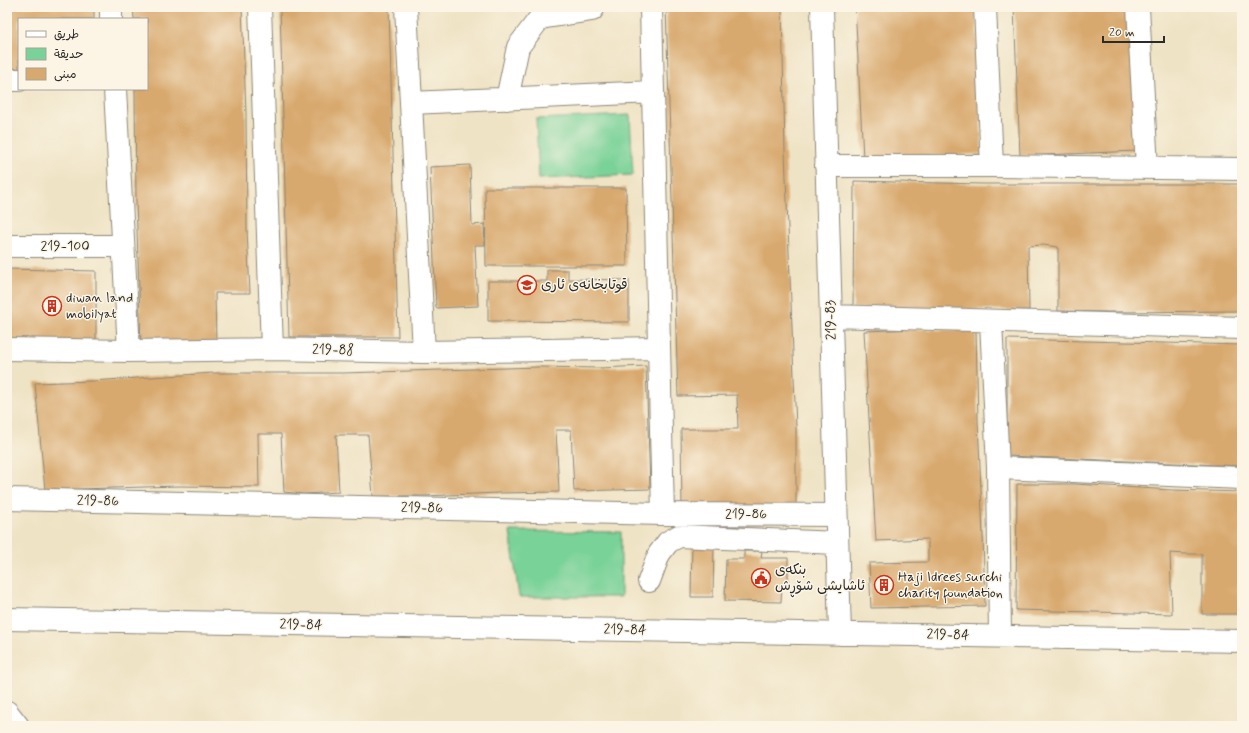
<svg xmlns="http://www.w3.org/2000/svg" width="1249" height="733" font-family="Mynerve,'Playpen Sans Arabic',sans-serif">
<style>
.green{fill:#79d298;stroke:#527e62}
.building{fill:#d8a96e}
.lines{fill:none;stroke-linecap:round;stroke-linejoin:round}
.minor-casing{stroke:#8d8778;stroke-width:24}
.major-casing{stroke:#8d8778;stroke-width:24}
.path{stroke:#8d8778;stroke-width:2.5;stroke-dasharray:1 3;stroke-linecap:butt}
.minor{stroke:#fff;stroke-width:22}
.major{stroke:#fff;stroke-width:22}
.labels{text-anchor:middle;dominant-baseline:central;stroke-width:3;stroke-linejoin:round;paint-order:stroke}
.street-label{font-size:14px;fill:#2b2b2b;stroke:#fcf5e5}
.poi-label{font-size:14px;fill:#2b2b2b;stroke:#fcf5e5;text-anchor:start}
</style>
<rect width="100%" height="100%" fill="#fcf5e5"/>
<filter id="ink" filterUnits="userSpaceOnUse"><feTurbulence type="fractalNoise" baseFrequency=".025" numOctaves="2"/><feDisplacementMap in="SourceGraphic" scale="8" xChannelSelector="R" yChannelSelector="G"/><feConvolveMatrix kernelMatrix="1 2 1 2 8 2 1 2 1" color-interpolation-filters="sRGB"/></filter>
<filter id="wash" filterUnits="userSpaceOnUse"><feTurbulence type="fractalNoise" baseFrequency=".012" numOctaves="4" result="noise"/><feDisplacementMap in="SourceGraphic" scale="16" xChannelSelector="R" yChannelSelector="G"/><feGaussianBlur stdDeviation="0.9" result="paint"/><feColorMatrix in="noise" values="0 0 0 0 0 0 0 0 0 0 0 0 0 0 0 0 0 1.4 0 .05"/><feComposite in="paint" operator="in"/></filter>
<g filter="url(#wash)">
<rect width="100%" height="100%" fill="#efe3c5"/>
<path class="green" d="M630 115 633 175 539 179 536 119Z
M510 531 621 532V597H519Z"/>
<g id="blocks">
<path class="building" d="M7 7H94V19H19V70H7Z
M133 7H242L246 113 247 230 250 293H215L216 344 141 345 136 201 135 89H147V19H134Z
M280 7H389L398 337H289Z
M666 7H782L785 152 796 428V508L682 510 681 429H738L737 395 678 396Z
M855 7H976L982 154 863 158 858 59Z
M1014 7H1130L1137 151 1020 156Z
M470 165 472 225 484 224 485 245H475L478 306 436 308 430 167Z
M854 181 982 184H1242V311L1108 312 1058 311V247L1043 245 1028 246 1029 310 853 308Z
M485 188H626L627 266H486Z
M7 269 96 271V343L7 342Z
M547 270H568V279L629 280V322L488 321V281H547Z
M918 329 940 330H976L978 421 983 536 985 606 871 608 869 563 928 562V539L876 541 864 331Z
M1007 339 1242 345V466L1007 456Z
M646 366 650 489 574 491 571 430H556L559 492 499 493 424 496H373L368 435H336L339 492 303 494 284 492 281 434H258L259 487 178 486 45 490 35 383 92 381 213 373H343L539 367 599 368Z
M1017 484H1075L1172 490 1242 492V614H1202V554H1186L1170 553 1172 614 1016 610Z
M692 544 714 545 713 597H691Z
M744 551H762L761 558H788V583H782L781 602 725 601 726 559H744Z"/>
</g>
</g>
<g filter="url(#ink)">
<use href="#blocks" fill-opacity="0" stroke="#8d8778" stroke-width="1"/>
<g class="lines">
<g class="minor-casing">
<path id="minor" d="M111 7V19
M260 7 272 349
M406 7 424 352
M651 7 663 514
M822 7 840 634
M985 7 992 166
M1138 7 1147 168
M7 80H19
M115 89 129 351
M507 99 518 47 540 18 592 10 594 7
M411 103 653 92
M826 166H992L1242 169
M7 246H123
M831 316 1242 328
M991 321 998 468 1000 636
M7 349 129 351 272 349 424 352 659 348
M998 468 1242 478
M7 499 663 514 836 515
M649 581 659 554 668 542 679 536 837 543
M7 619 1242 641"/>
</g>
<g class="major-casing">
<path id="major" d="M7 712 18 726"/>
</g>
<path class="path" d="M7 686 12 692"/>
<use href="#minor" class="minor"/>
<use href="#major" class="major"/>
</g>
</g>
<defs>
<g id="school-ring" transform="scale(1)"><circle r="9.5" fill="#fcf5e5" stroke="#c8321e" stroke-width="1.5"/><path d="M0-5L7-2L0 1L-7-2ZM-4 1L0 2.5L4 1V4Q0 6-4 4Z" fill="#c8321e"/></g>
<g id="building-ring" transform="scale(1)"><circle r="9.5" fill="#fcf5e5" stroke="#c8321e" stroke-width="1.5"/><path d="M-4-6H4V6H1V3H-1V6H-4ZM-2.5-4.3h1.7v1.8h-1.7ZM.8-4.3h1.7v1.8H.8ZM-2.5-1h1.7V.8h-1.7ZM.8-1h1.7V.8H.8Z" fill="#c8321e"/></g>
<g id="civic-ring" transform="scale(1)"><circle r="9.5" fill="#fcf5e5" stroke="#c8321e" stroke-width="1.5"/><path d="M-.6-6.5H3V-4.5H.6V-3L4-1V1h2V6H-6V1h2V-1L-.6-3ZM-1.2 2.5V6h2.4V2.5Z" fill="#c8321e"/></g>
</defs>
<g fill-rule="evenodd">
<use href="#school-ring" x="527" y="285"/>
<use href="#building-ring" x="52" y="306"/>
<use href="#civic-ring" x="761" y="578"/>
<use href="#building-ring" x="884" y="585"/>
</g>
<g class="labels">
<g class="street-label">
<text x="65" y="246">219-100</text>
<text transform="translate(831 320) rotate(-92)">219-83</text>
<text transform="translate(333 350) rotate(1)">219-88</text>
<text transform="translate(98 501) rotate(1)">219-86</text>
<text transform="translate(422 508) rotate(1)">219-86</text>
<text x="746" y="514">219-86</text>
<text transform="translate(301 625) rotate(1)">219-84</text>
<text transform="translate(625 630) rotate(1)">219-84</text>
<text transform="translate(948 635) rotate(1)">219-84</text>
</g>
<g class="poi-label">
<text x="541" y="285">قوتابخانەی ئاری</text>
<text x="66" y="298">diwan land<tspan x="66" dy="16">mobilyat</tspan></text>
<text x="775" y="570">بنکەی<tspan x="775" dy="16">ئاشایشی شۆڕش</tspan></text>
<text x="898" y="577">Haji Idrees surchi<tspan x="898" dy="16">charity foundation</tspan></text>
</g>
</g>
<rect width="1249" height="733" fill="none" stroke="#fcf5e5" stroke-width="24"/>
<rect x="18" y="18" width="130" height="72" fill="#fcf5e5" stroke="#a8a49b"/>
<rect x="26" y="31" width="20" height="6" fill="#ffffff" stroke="#a8a49b"/>
<text x="54" y="38" font-size="12" fill="#2b2b2b">طريق</text>
<rect x="26" y="48" width="20" height="12" fill="#79d298" stroke="#a8a49b"/>
<text x="54" y="58" font-size="12" fill="#2b2b2b">حديقة</text>
<rect x="26" y="68" width="20" height="12" fill="#d8a96e" stroke="#a8a49b"/>
<text x="54" y="78" font-size="12" fill="#2b2b2b">مبنى</text>
<path d="M1103 36v6h61v-6" fill="none" stroke="#2b2b2b" stroke-width="2"/>
<text x="1109" y="36" font-size="12" fill="#2b2b2b" stroke="#fcf5e5" stroke-width="3" paint-order="stroke">20 m</text>
</svg>
